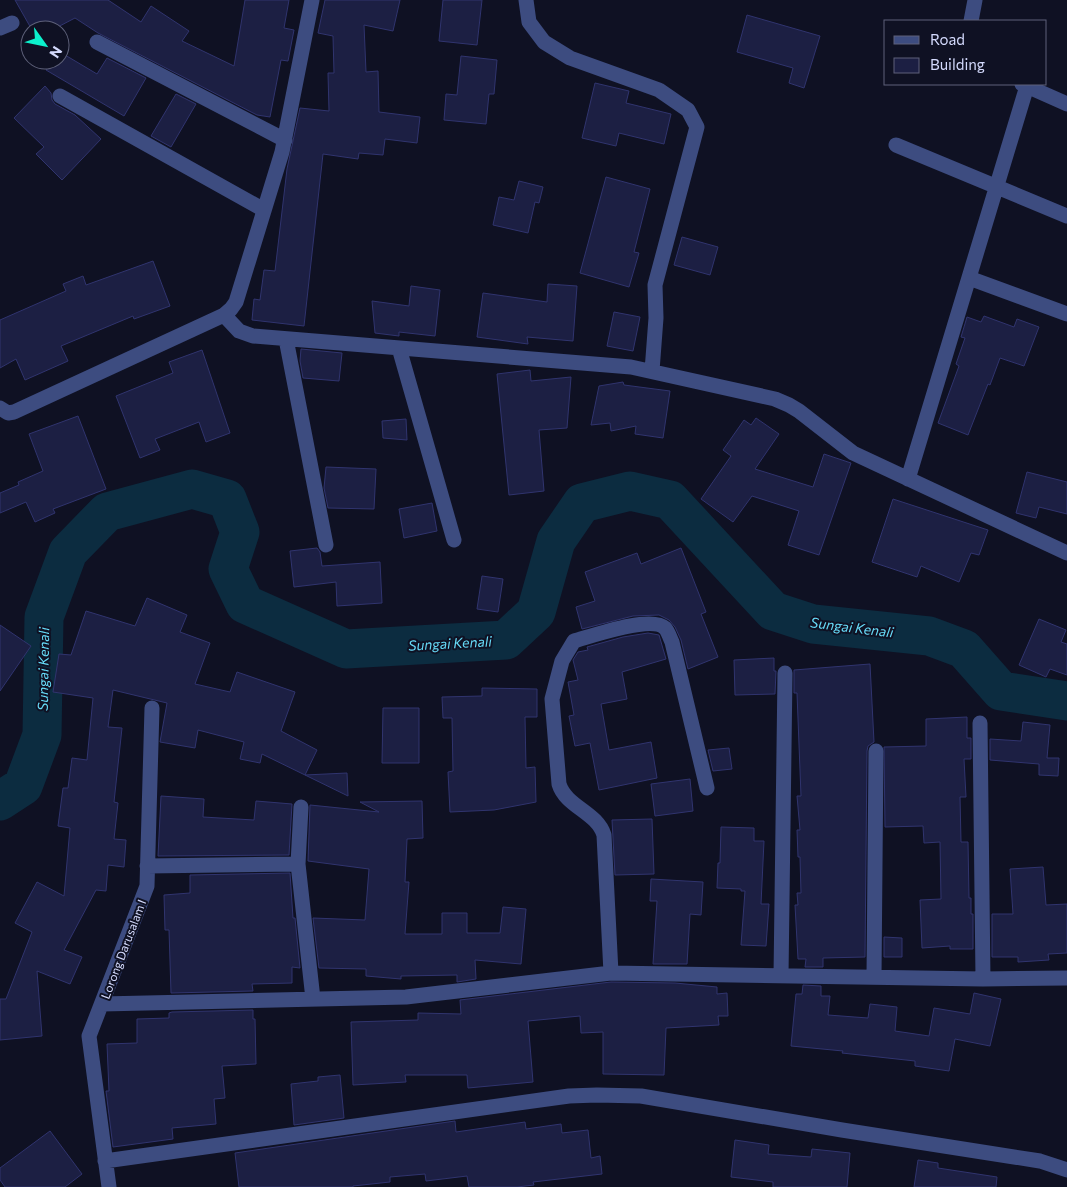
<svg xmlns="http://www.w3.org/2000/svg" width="1067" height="1187" font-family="Commissioner,sans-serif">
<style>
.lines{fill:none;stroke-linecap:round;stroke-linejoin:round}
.river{stroke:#0c2c40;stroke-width:39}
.building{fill:#1c1f43;stroke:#30346e}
.minor{stroke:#3d4c80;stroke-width:15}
.labels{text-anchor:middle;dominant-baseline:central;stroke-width:4;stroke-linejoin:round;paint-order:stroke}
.street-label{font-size:12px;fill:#d4dafd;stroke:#0f1123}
.water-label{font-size:14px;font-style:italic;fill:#67dbf8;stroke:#0f1123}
</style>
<rect width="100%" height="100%" fill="#0f1123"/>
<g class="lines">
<path class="river" d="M0 801 23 786 42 735 44 617 68 552 107 512 192 489 227 499 240 532 228 569 245 604 346 649 506 640 536 612 556 541 582 503 630 491 670 500 773 611 813 624 929 636 964 649 1001 691 1067 701"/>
</g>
<path class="building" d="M15 0H108L141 22 151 6 189 31 182 41 234 66 245 0H289L284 28 294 30 288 61 281 60 270 117 257 115 98 33 75 18 52 30H32Z
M325 0H400L393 31 364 25 366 72 378 71 379 112 420 117 417 143 385 139 383 155 359 153 358 159 323 154 304 326 252 320 254 299 260 300 264 270 275 271 287 169 300 108 329 111 328 73H334L333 36 318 33Z
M443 0H482L477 45 439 41Z
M747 15 820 36 804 88 789 83 793 68 737 52Z
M60 52 97 74 107 58 146 78 124 116 46 70 52 60H60Z
M461 56 497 60 494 94H489L486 124 444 120 446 94 457 95Z
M595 83 629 91 626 103 671 114 664 144 619 133 616 146 582 138Z
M45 86 51 93 52 100 55 104 75 115 101 139 62 180 36 154 44 147 14 118Z
M176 94 196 104 171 147 151 136Z
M606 177 650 189 634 252 639 253 629 287 580 273Z
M519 181 543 187 539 203 535 202 528 233 493 225 499 197 514 200Z
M682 237 718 247 710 275 674 265Z
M153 261 170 306 134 319 133 316 61 346 68 361 25 380 16 359 0 368V320L66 291 63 284 83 276 86 285Z
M548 284 577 286 573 341 527 337 528 344 477 337 483 293 547 302Z
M411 286 440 290 435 336 399 332V336L375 333 372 301 409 306Z
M614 312 640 317 633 351 607 346Z
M984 316 1014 327 1017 319 1039 327 1024 366 1000 358 990 385 988 384 968 435 938 423 959 366 956 364 965 338 961 337 967 317 981 322Z
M301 349 342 353 339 381 303 378 300 361Z
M202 350 230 433 206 442 199 422 155 439 160 450 140 458 116 396 173 373 169 362Z
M530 370 531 381 571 377 567 428 539 430 544 491 509 495 497 374Z
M623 382 624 385 670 391 663 438 635 434 636 426 611 431 610 423 591 425 599 386Z
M78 416 106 489 53 509 55 513 35 522 26 502 0 513V493L19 485 18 482 43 471 29 434Z
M756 418 779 434 755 469 813 487 824 454 851 463 819 555 788 545 799 511 752 496 733 522 701 499 731 456 723 450 744 420 751 425Z
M406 419 407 440 383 438 382 421Z
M326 467 376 469 374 509 328 508 324 488Z
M1027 472 1067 482V514L1039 507 1036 518 1016 513Z
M893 499 988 530 979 555 971 553 959 582 921 566 917 577 872 562Z
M432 503 437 531 404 538 399 509Z
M317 548 320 552 322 566 380 562 382 603 337 606 336 582 294 587 290 551Z
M681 548 706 612 701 614 718 657 688 669 681 640 675 627 669 620 659 615 633 616 582 629 576 607 595 601 585 572 637 553 641 564Z
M482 576 503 579 498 612 477 609Z
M147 598 187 615 180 632 210 643 195 684 230 692 237 672 295 692 281 731 317 750 305 775 347 773 348 796 262 754 260 763 240 759 244 742 198 730 195 748 160 742 167 703 113 690 108 727 122 728 114 802 118 803 114 839 126 840 124 867 108 865 106 891 96 890 64 950 82 957 70 984 37 971 42 1036 0 1040V999H6L32 932 15 923 37 882 64 896 70 828 58 826 63 788H68L72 758 87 760 93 698 53 692 59 654 71 655 86 611 135 626Z
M1039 619 1066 630 1061 642 1067 644V675L1050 669 1046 677 1019 665Z
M0 625 31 646 0 691Z
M648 633 659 635 666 659 622 672 627 699 601 704 609 750 651 742 657 778 599 790 590 743 575 746 569 716 574 715 568 682 578 680 573 660 578 652 588 650 587 647 623 637Z
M774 658V671H776L775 694 735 695 734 660Z
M870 664 874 742 868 746 867 751 865 957 823 958V967H805L806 959H798L795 905H798L797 893H801L800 857H798L797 830H800L797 796H801L797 693H794V670Z
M482 688 537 689V717H525L526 768 535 767 536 802 494 810 450 812 448 772 453 771 452 718H443L442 697 482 696Z
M383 708H419V763H382Z
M967 717V738H971V759H964L966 797H960L961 842H968L969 898H971V914H973V949H950V946L922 948 920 900 941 899 940 842 924 843 923 826 885 827 884 747 926 746V719Z
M1023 722 1050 725 1047 758H1059L1058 776 1039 775V764L990 760V739L1021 741Z
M729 748 732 769 713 771 708 750Z
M690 779 693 811 655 816 651 784Z
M161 796 204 799 203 817 254 820 256 801 292 804 289 855 158 856Z
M422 801 423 838 407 839 405 882H409L405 934H442V913H467V933H500L503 907 526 909 521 964 475 960 476 979 457 982V975L401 976V979L366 976V969L319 968 313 918 365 920 369 869 308 861 310 805 379 812 360 802Z
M652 819 654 874 615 875 612 820Z
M721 827 754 828V841H764L761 904H769L766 946 741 945 745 891H741V889L717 888 718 863H720Z
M1043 867 1046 905 1067 904V953L1048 954 1049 960 1018 962V957H992V914H1013L1010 869Z
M290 873 293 918H295L300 968 292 967V983L252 984 253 991 171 993 169 930H165L164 895 190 893V875Z
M651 879 703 882 701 915 690 914 687 964H653L657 901H650Z
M884 937 902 938V957H884Z
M611 982 675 983 717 987V994L727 993 728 1016H718L719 1025 666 1028 664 1075 603 1074V1032L581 1033 580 1016 528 1021 533 1082 468 1088 467 1075H405L406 1082 353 1085 351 1022 418 1020V1013L461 1014 460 1000Z
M803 985 821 986V996H830L828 1015 868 1018 870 1004 897 1007 895 1031 929 1036 934 1008 970 1014 974 993 1001 999 990 1046 955 1039 949 1071 915 1066V1061L842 1053 843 1051 791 1046 796 994H802Z
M253 1010V1019H255L256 1064 222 1066 225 1098 214 1099 216 1124 172 1128 173 1139 113 1147 106 1091H109L107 1044 137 1043V1019L169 1018V1013L172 1012Z
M340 1075 344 1118 294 1125 291 1084 318 1081V1077Z
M455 1121 456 1132 525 1122 526 1129 561 1124 562 1133 588 1130 591 1158 600 1156 602 1174 533 1182 534 1185 517 1187H469L467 1176 426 1181 425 1174 390 1177V1182L353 1186V1187H239L235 1153Z
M50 1131 82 1174 65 1187H5L0 1180V1168Z
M735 1140 769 1145 768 1154 811 1157 812 1149 850 1153 847 1187H773V1182L731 1177Z
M918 1160 938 1163V1168L997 1177 996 1187H914Z"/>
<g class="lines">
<path class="minor" d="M526 0 529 22 544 42 570 58 659 90 688 110 697 127 655 285 656 318 652 371
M971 21 975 0
M0 28 12 23
M97 42 285 140
M1022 84 1067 104
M60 96 264 210
M896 145 1067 216
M969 278 1067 314
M224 315 239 331 253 336 631 367 775 399 789 405 799 411 853 453 1067 553
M286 339 326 545
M399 348 454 540
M0 408 8 413 14 412 224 315 231 309 236 302 282 152 312 0
M908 479 1027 86
M980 723 983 979
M301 807 298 864 313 999
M147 866 298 864
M611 973 604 835C597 812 566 807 559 784L552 699 562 661 574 641C592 636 651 615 665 628 668 631 670 638 672 642L707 788
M781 976 785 673
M874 977 876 751
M102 1004 406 997 611 973 983 979 1067 978
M105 1161 569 1096 597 1095 641 1096 842 1130 1040 1161 1067 1170
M109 1187 89 1036 147 886 152 708"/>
</g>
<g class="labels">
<g class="street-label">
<text transform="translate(123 949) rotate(-69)">Lorong Darusalam I</text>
</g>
<g class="water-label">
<text transform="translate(852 627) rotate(7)">Sungai Kenali</text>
<text transform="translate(450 643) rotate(-3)">Sungai Kenali</text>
<text transform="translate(43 669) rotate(-89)">Sungai Kenali</text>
</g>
</g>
<rect x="884" y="20" width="162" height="65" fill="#0f1123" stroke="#5e617a"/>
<rect x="894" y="36" width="25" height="8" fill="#3d4c80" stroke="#5e617a"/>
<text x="930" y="45" font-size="15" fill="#d4dafd">Road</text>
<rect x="894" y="58" width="25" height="15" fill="#1c1f43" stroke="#5e617a"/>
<text x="930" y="70" font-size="15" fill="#d4dafd">Building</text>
<g transform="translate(45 45) rotate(123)"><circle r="24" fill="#0f1123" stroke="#5e617a"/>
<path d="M0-4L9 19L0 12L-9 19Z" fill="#0cf1cc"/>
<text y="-8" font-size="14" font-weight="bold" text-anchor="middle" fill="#d4dafd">N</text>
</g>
</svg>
